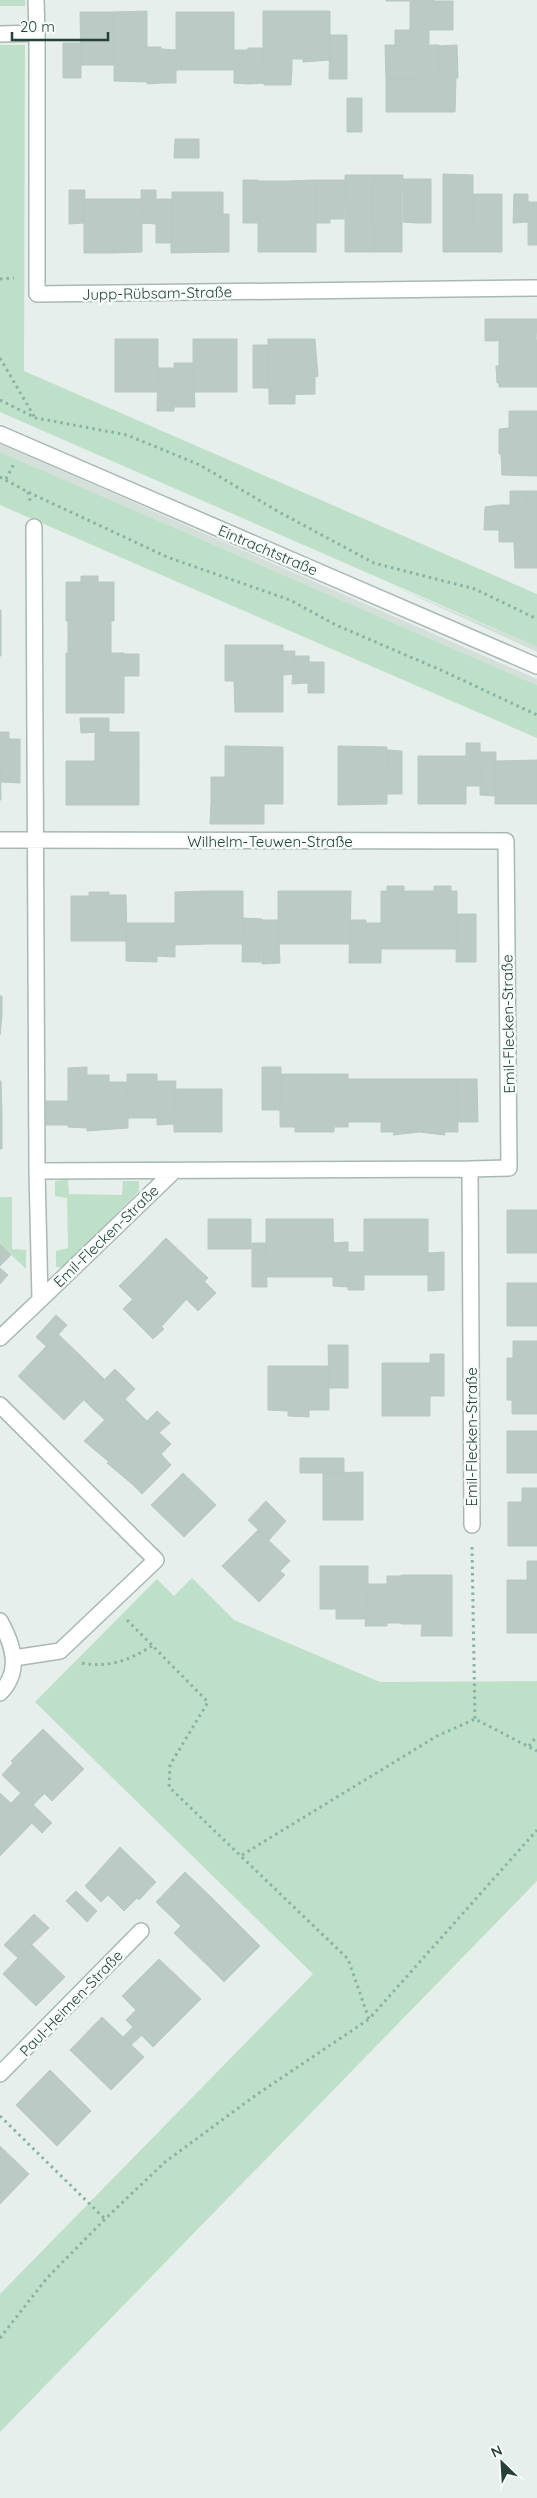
<svg xmlns="http://www.w3.org/2000/svg" width="537" height="2498" font-family="Quicksand,sans-serif">
<style>
.built{fill:#d4dfda}
.green{fill:#bfe0c8}
.building{fill:#bbcac4;stroke:#b8c9c2}
.lines{fill:none;stroke-linecap:round;stroke-linejoin:round}
.minor-casing{stroke:#a8b8b2;stroke-width:18}
.path{stroke:#86b3a5;stroke-width:3;stroke-dasharray:2.5 4;stroke-linecap:butt}
.minor{stroke:#fff;stroke-width:15}
.labels{text-anchor:middle;dominant-baseline:central;stroke-width:5;stroke-linejoin:round;paint-order:stroke}
.street-label{font-size:15px;fill:#24423a;stroke:#f7fbf9}
</style>
<rect width="100%" height="100%" fill="#e6efeb"/>
<path class="built" d="M0 444 537 679V685L0 452Z
M389 584 537 647V652Z"/>
<path class="green" d="M0 0H25V6H0Z
M0 45H25L24 371 537 594V647L0 412Z
M0 452 537 685V738L0 505Z
M68 1180 69 1194 122 1195 123 1181H139V1191L64 1267H56V1251L68 1248 67 1198 55 1196V1181Z
M0 1197H12V1249L26 1250V1269L0 1244Z
M192 1578 234 1620 380 1682 537 1681V1881L0 2432V2294L313 1974 35 1702 157 1579 174 1596Z"/>
<path class="building" d="M386 0H434V1H386Z
M410 1H453V30H410Z
M147 11V65H114L113 12Z
M263 11H292V69H263Z
M292 11H330V60L303 62V59H292Z
M80 12H113L114 65H81Z
M176 12H205V70H176Z
M205 12H234V70H205Z
M395 30H429V44L395 45Z
M330 35H347V79H329Z
M63 43H81V78H63Z
M385 45H439V78L386 79Z
M457 45 458 78H439L438 46Z
M147 47H161L162 83 147 84Z
M248 48H263L264 83 248 84Z
M162 49 176 50V83H162Z
M234 50H248V84L234 83Z
M114 65H147V82L114 81Z
M264 69H292L291 85H264Z
M439 78V112H386V79Z
M439 78H456L455 112H439Z
M347 98H362V121H347Z
M347 121H362V132H347Z
M175 139H199V158H174Z
M443 174 473 175V194H443Z
M345 175H374L373 194H345Z
M374 175H403L402 194H373Z
M403 179H417V223L403 222Z
M417 179H431V223H417Z
M243 180H258V223H243Z
M315 180H330V223H315Z
M315 180 316 199H287V181Z
M330 180H345L344 219H330Z
M258 181H287V199H258Z
M69 190H85L84 223 69 224Z
M141 190H156V224L142 223Z
M172 192H223V214H172Z
M345 194H373L374 252H345Z
M373 194H402V252H374Z
M443 194H473L472 252H443Z
M473 194H502V252H472Z
M514 194H528V222L513 223Z
M84 199H113V253H84Z
M113 199H142V252L113 253Z
M156 199H172L171 243H156Z
M258 199H287V252H258Z
M287 199H316V252H287Z
M528 202H537V245H528Z
M171 214H229V252L171 253Z
M485 319H537L536 340 485 341Z
M115 339H158V392H115Z
M193 339H237V392H193Z
M268 339H315L318 376 315 377V394L269 395Z
M499 340H537V387H499V383H497L496 366H499Z
M253 345H269V374H253Z
M174 363H193L195 407H174Z
M158 368H174V411H157Z
M253 374H269L268 388H253Z
M295 394V404H269V395Z
M509 411H537V428H509Z
M509 428H537V476L502 475 501 454H499V429Z
M510 491H526L527 505H510Z
M526 491H537V505H527Z
M499 505H537V568H515L514 542H499V530H484L485 507Z
M81 576H98V582H114V621H66V582H81Z
M0 610H1V656H0Z
M68 621H111V636H68Z
M68 636H111V653H68Z
M225 645H283V712H235L234 681H225Z
M283 651H295L293 674 283 675Z
M66 653H124V713H66Z
M124 654H139V676H124Z
M294 656H309V662H324V693H308V683L292 684Z
M80 718H99V732L81 733Z
M99 718H109V732H99Z
M0 732H9V739H0Z
M95 732H139V762L95 761Z
M0 739H20V783L1 782Z
M466 743H480L481 786H466Z
M225 746 283 747V804H225Z
M338 746 387 747V804L338 805Z
M0 747 1 800H0Z
M387 750 402 751V794H386Z
M480 752H496L495 796 480 795Z
M418 756H466V804H418Z
M537 760V804H495V761Z
M66 761H120V805H66Z
M120 762H139V805H120Z
M211 777H225V802H211Z
M211 802H225V804H264V824H210Z
M387 886H404V891H419V949H381V891H387Z
M434 886H451V891H457V949H419V891H434Z
M209 891H243V944H209Z
M209 891V944L175 945V892Z
M278 891H314V944H278Z
M314 891H351L350 944H314Z
M89 892H109V895H126L127 941H71V896H89Z
M457 914H476V962H456Z
M243 918 262 919 261 962H242Z
M262 920H278L280 963 262 964Z
M350 920H366V963H349Z
M126 923H157V962L126 961Z
M157 923H175V957L157 956Z
M366 923H381V963H366Z
M0 996H2V1016H0Z
M0 1016H2L0 1035Z
M87 1067V1082H68V1068Z
M262 1067H281V1110H262Z
M127 1074H157V1118H128Z
M280 1074H314V1132H295V1127H280Z
M314 1074H348V1127H334V1132H314Z
M87 1075H109V1082H128V1128L87 1131V1128L68 1127V1082H87Z
M348 1079H367V1122H348Z
M367 1079H381V1122H367Z
M381 1079H419V1132L393 1135 394 1132H381Z
M419 1079H457L458 1132H444L445 1135 419 1132Z
M457 1079H477L478 1122H458Z
M0 1081H1L2 1114H0Z
M157 1081H176L174 1124 157 1125Z
M174 1089H222V1132H174Z
M46 1101H68V1125H46Z
M0 1114H2V1149H0Z
M507 1210H537V1253H507Z
M208 1219H223V1249H208Z
M223 1219H251V1249H223Z
M266 1219H300V1277H266Z
M300 1219H333L334 1277H300Z
M364 1219H396V1275H364Z
M396 1219H428V1275H396Z
M166 1238 208 1278 184 1302 143 1262Z
M348 1242V1287L333 1286V1243Z
M252 1243H266L267 1287H252Z
M0 1244 11 1255 0 1266Z
M348 1252H364V1290H348Z
M444 1252V1290L428 1291V1253Z
M143 1262 184 1302 161 1327 119 1286Z
M0 1268 8 1275 0 1284Z
M204 1281 216 1293 198 1311 187 1300Z
M507 1283H537V1326H507Z
M133 1299 164 1329 153 1339 123 1309Z
M56 1315 67 1325 47 1347 36 1337Z
M58 1334 81 1356 41 1398 18 1376Z
M513 1341H537V1358H513Z
M328 1345H348V1388H329Z
M430 1354H444V1396H430Z
M81 1356 104 1379 64 1420 41 1398Z
M507 1358H537V1400H507Z
M382 1363H430V1416H382Z
M268 1366H329V1410H309V1417L288 1416V1411L268 1410Z
M115 1369 125 1379 94 1410 84 1400Z
M125 1379 135 1389 105 1420 94 1410Z
M125 1399 147 1421 108 1461 84 1441Z
M512 1399 537 1400V1414H512Z
M157 1411 170 1423 159 1433 147 1421Z
M147 1421 171 1444 132 1484 107 1463Z
M507 1431H537V1473H507Z
M161 1454 171 1465 142 1494 132 1484Z
M300 1458H344V1473H300Z
M363 1472V1520H323V1473Z
M183 1473 216 1505 184 1537 151 1505Z
M522 1488H537V1502H522Z
M266 1501 286 1521 269 1540 248 1520Z
M508 1502H537V1546H508Z
M258 1530 290 1561 280 1571 285 1575 259 1602 222 1566Z
M527 1561H537V1580H527Z
M320 1566H368V1609H320Z
M401 1575H452V1636H421L422 1624H401Z
M387 1576H401V1608H387Z
M507 1580H537V1633H507Z
M368 1584H387V1626H365Z
M387 1608H401V1623H387Z
M336 1609H366V1619H336Z
M43 1729 84 1769 52 1801 11 1761Z
M13 1763 44 1794 33 1805 2 1775Z
M0 1793 32 1823 0 1856Z
M21 1793 52 1823 42 1833 11 1803Z
M120 1847 156 1882 139 1900 137 1898 124 1911 108 1895 101 1902 85 1886Z
M185 1872 210 1896 181 1926 156 1902Z
M76 1891 97 1911 87 1922 66 1901Z
M210 1896 246 1932 210 1968 174 1933Z
M34 1914 49 1928 18 1958 4 1945Z
M246 1932 260 1946 224 1982 210 1968Z
M31 1944 65 1977 36 2006 3 1974Z
M159 1959 201 1999 184 2016 178 2011 158 2032 122 1996Z
M136 2010 164 2036 153 2047 126 2020Z
M178 2011 184 2016 164 2036 158 2032Z
M102 2017 144 2057 111 2090 70 2050Z
M133 2027 142 2035 131 2045 123 2037Z
M50 2070 91 2111 57 2146 16 2105Z
M0 2146 29 2174 0 2204Z"/>
<g class="lines">
<g class="minor-casing">
<path id="minor" d="M37 33V294L537 288
M0 34 37 33 36 0
M0 434 537 666
M0 840 506 841 509 1168 470 1169 472 1525
M37 1171 470 1169
M40 1300 173 1172
M0 1338 40 1300 37 1171 34 527
M0 1405 156 1560 60 1651 14 1658
M0 1621C13 1644 22 1671 0 1693
M0 2074 141 1931"/>
</g>
<path class="path" d="M0 279 14 278
M0 358 35 418
M0 400 36 418 127 435 200 465 279 512 374 563 475 589 537 619
M0 477 28 492 167 557 290 600 336 625 443 671 537 715
M6 479 14 464
M28 492 31 504
M472 1547 475 1719
M127 1620 208 1702 170 1765 169 1787 348 1959 369 2019 537 1830
M82 1663C110 1668 129 1660 152 1646
M529 1746 537 1736
M242 1855 437 1736 475 1719 537 1751
M0 2116 105 2219
M0 2338 47 2278 105 2219 165 2162 256 2095 369 2019"/>
<use href="#minor" class="minor"/>
</g>
<g class="labels">
<g class="street-label">
<text transform="translate(157 293) rotate(-1)">Jupp-Rübsam-Straße</text>
<text transform="translate(268 550) rotate(23)">Eintrachtstraße</text>
<text x="270" y="841">Wilhelm-Teuwen-Straße</text>
<text transform="translate(508 1024) rotate(-91)">Emil-Flecken-Straße</text>
<text transform="translate(106 1236) rotate(-44)">Emil-Flecken-Straße</text>
<text transform="translate(471 1437) rotate(-90)">Emil-Flecken-Straße</text>
<text transform="translate(71 2003) rotate(-46)">Paul-Heimen-Straße</text>
</g>
</g>
<g transform="translate(502 2463) rotate(335)" stroke="#f7fbf9" stroke-width="4" paint-order="stroke">
<path d="M0-4L9 19L0 12L-9 19Z" fill="#24423a"/>
<text y="-8" font-size="14" font-weight="bold" text-anchor="middle" fill="#24423a">N</text>
</g>
<path d="M12 32v8h96v-8" fill="none" stroke="#24423a" stroke-width="2.5"/>
<text x="20" y="32" font-size="15" fill="#24423a" stroke="#f7fbf9" stroke-width="4" paint-order="stroke">20 m</text>
</svg>
